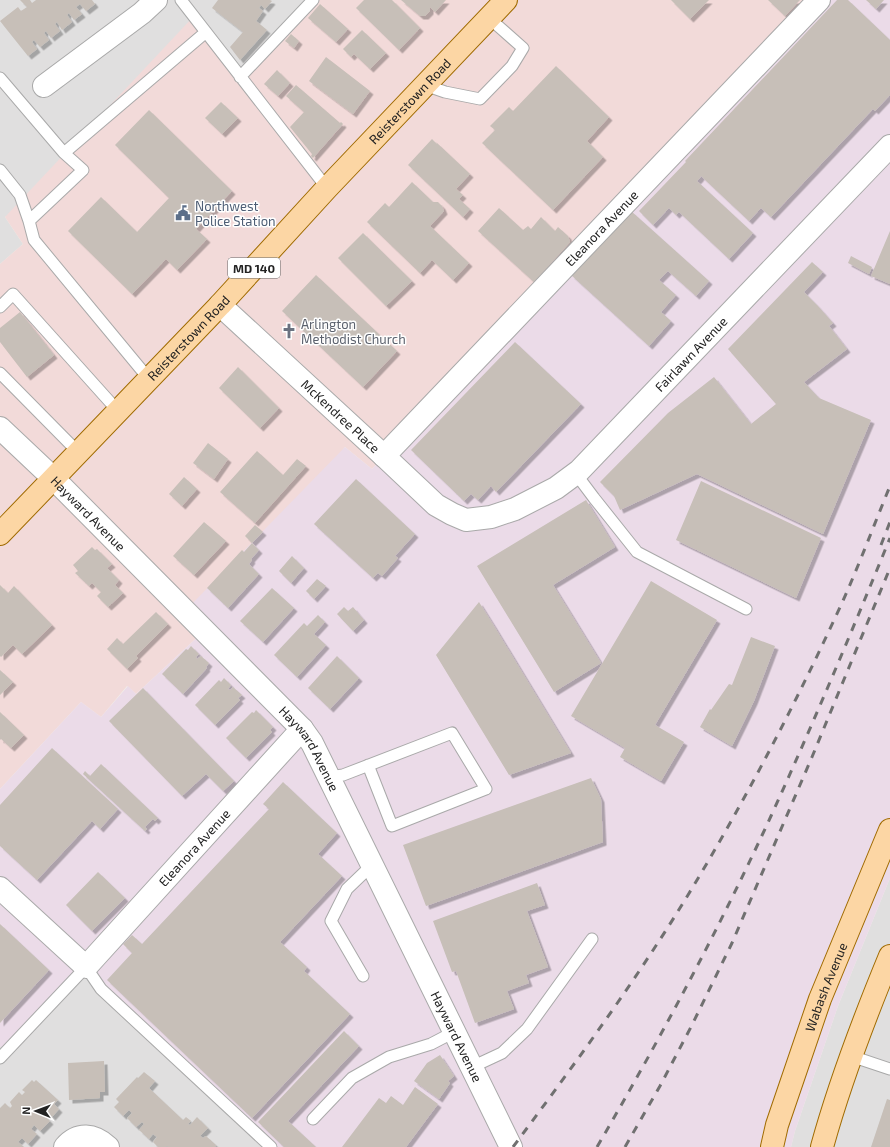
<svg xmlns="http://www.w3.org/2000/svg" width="890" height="1147" font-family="'Exo 2',sans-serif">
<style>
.residential{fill:#e0dfdf}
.commercial{fill:#f2dad9}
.industrial{fill:#ebdbe8}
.building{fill:#c7bfb8;filter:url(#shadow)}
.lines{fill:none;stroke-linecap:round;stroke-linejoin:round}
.service-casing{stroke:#a9a9a9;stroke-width:13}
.minor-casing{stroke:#a9a9a9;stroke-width:24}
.tertiary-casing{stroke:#a9a9a9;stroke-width:24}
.primary-casing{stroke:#a06b00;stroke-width:24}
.service{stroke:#fff;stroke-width:11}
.minor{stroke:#fff;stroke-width:22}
.tertiary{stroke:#fff;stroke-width:22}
.primary{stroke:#fcd6a4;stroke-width:22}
.rail{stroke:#707070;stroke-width:3;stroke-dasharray:8 8;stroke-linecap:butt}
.labels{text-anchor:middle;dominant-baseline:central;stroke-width:3;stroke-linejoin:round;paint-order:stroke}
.shield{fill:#fff;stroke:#646464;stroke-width:1}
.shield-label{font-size:12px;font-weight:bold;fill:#222}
.street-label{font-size:13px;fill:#222;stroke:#fff}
.service-label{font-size:13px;fill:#4e5e75;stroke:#fff;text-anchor:start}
.worship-label{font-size:13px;fill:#5b616d;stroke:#fff;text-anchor:start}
</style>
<defs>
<filter id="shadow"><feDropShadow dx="3.5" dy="3.5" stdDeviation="0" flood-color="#0004"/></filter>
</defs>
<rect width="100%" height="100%" fill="#f2efe9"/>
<path class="residential" d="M0 0H313L240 78 5 217 23 244 0 264Z
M890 878V1147H791L795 1131 838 1006Z
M82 966 274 1147H0V1046L5 1050Z"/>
<path class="commercial" d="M313 0H819L372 469 345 447 203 632 136 694 127 686 101 717 81 702 0 789V264L23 244 5 217 194 16 240 78Z"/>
<path class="industrial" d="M819 0H890V878L838 1006 795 1131 791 1147H274L82 967 5 1051 0 1046V789L81 702 101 717 128 686 136 694 203 632 185 611 345 447 372 469Z"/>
<path class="building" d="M20 0H30L32 3 36 0H92L95 4 86 11 80 4 76 7 82 14 74 20 69 13 67 15 72 22 62 30 57 22 55 24 60 31 51 38 46 31 44 33 49 40 40 47 34 40 32 42 37 49 28 56 0 21 18 7 21 11 27 7Z
M218 0H270L272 1 265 9 261 5 259 8 263 11 256 21 267 30 240 60 230 47 243 32 212 8Z
M364 0H392L420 28 399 50 356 8Z
M401 0H446L435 12 430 7V11L425 16H420Z
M671 0H709L690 19Z
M768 0H800L785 16Z
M837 0H848L890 40V95L875 111 873 109 771 217 761 208 749 221 701 176 700 178 697 181 753 233 729 259 679 212 676 215 669 208 653 225 639 211 685 163 686 162 685 161Z
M866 0H884L876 9Z
M320 4 348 29 336 42 308 18Z
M362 30 386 53 370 69 354 54 351 57 343 49Z
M291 34 299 41 294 48 285 41Z
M326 57 370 91 353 114 309 81Z
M556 66 609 117 587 141 603 157 553 210 482 143 495 130 490 126 509 107 513 111Z
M277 70 290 83 278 96 264 84Z
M296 85 340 123 341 122 343 124 313 158 311 156 312 154 290 127 304 112 286 96Z
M221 102 238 118 222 134 205 118Z
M149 110 232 191 196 229 207 239 177 270 166 259 132 294 68 231 101 197 137 232 169 198 115 145Z
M432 139 437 144V143L470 174 456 189 463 195 459 199 470 209 463 217 408 165Z
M412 182 433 202H438L442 206 444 211 430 226 469 263 453 280 432 260 420 273 367 222 385 203 389 207Z
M499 208 523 230 528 226 531 229 541 217 555 231 558 227 568 236 570 242 534 282 478 231Z
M631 211 709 281 696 296 668 271 659 280 676 295 661 312 671 321 649 346 571 275Z
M890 231V284L871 276Z
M363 233 412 281 386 306 338 258Z
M851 256 872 267 869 274 848 263Z
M812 262 823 272 804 292 817 305 833 323 829 326 847 349 804 382 819 398 871 420 823 534 697 474 620 510 614 496 600 482 668 413 714 377 751 424 776 404 728 349Z
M316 275 397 351 363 387 282 311Z
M20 312 54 355 27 377 0 342V328Z
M515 342 581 404 496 492 491 486 478 500 471 494 464 501 411 450Z
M238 367 279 408 260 428 219 388Z
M208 443 228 459 214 479 193 463Z
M257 451 283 475 297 459 306 466 255 523 220 492Z
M184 477 197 489 182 506 169 494Z
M356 479 415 534 395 556 398 558 382 576 378 573 373 578 314 524Z
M701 481 821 538 796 598 676 540Z
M586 500 615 547 553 585 601 663 554 692 477 566Z
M204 522 226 541 194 575 173 556Z
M255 525 263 532 252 543 259 550 251 559 252 560 249 564 259 574 228 608 207 588 242 550 244 552 252 543 245 536Z
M92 547 95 550 97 549 112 564 107 568 119 580 115 585 123 593 108 607 97 596 101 592 92 583 89 586 75 573 78 571 73 565Z
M292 556 304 568 291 583 279 571Z
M317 579 326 586 314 599 306 591Z
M651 581 717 620 655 725 684 742 661 781 620 757 625 748 571 716Z
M0 585 8 593 14 586 52 625 22 654 13 645 1 657 0 656Z
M272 588 294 608 263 642 240 621Z
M479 602 494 626 571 753 509 775 436 655Z
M344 607 348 611 353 607 364 620 353 631 337 614Z
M156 612 168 624 136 656 138 658 127 669 107 649 117 638 123 644Z
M318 615 325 622 314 634 326 645 297 677 274 655 304 623 307 626Z
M751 637 775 646 754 701 732 746 700 727 710 709 711 710 729 684 732 685Z
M191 646 199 654 196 657 197 659 201 656 209 663 206 667 207 668 183 694 162 674 186 649 188 650Z
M337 656 359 678 330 709 308 688Z
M0 670 13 682 0 695Z
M224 678 231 685 228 689 230 690 233 687 242 695 238 698 240 700 215 725 195 705 219 680 221 682Z
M143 688 234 781 223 791 206 774 182 796 109 721Z
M256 710 273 727 270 730 272 732 246 758 226 738 252 712 254 713Z
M0 712 24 735 11 748 1 739 0 740Z
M52 748 118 809 100 829 92 821 37 880 0 846V805Z
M101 764 158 818 155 821 153 819 145 827 147 829 145 831 83 774 85 771 90 776Z
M591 778 601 799 603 842 426 906 403 845Z
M283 782 337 833 318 854 342 876 280 942 307 967 304 971 350 1014 252 1118 107 980 132 953 123 944 132 935 142 944 269 809 263 804Z
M98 872 125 898 92 931 66 905Z
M537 883 545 905 527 911 548 967 526 975 529 983 507 991 514 1009 475 1023 456 971 452 972 433 921Z
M0 924 49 970 0 1023Z
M344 1031 359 1046 288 1121 316 1147H284L258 1122Z
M440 1055 454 1076 448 1081 450 1083 439 1099 414 1081 427 1063Z
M104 1061 105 1092H100V1098L69 1100 68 1063Z
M144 1072 155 1081 149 1088 150 1089 183 1120 186 1117 191 1121 188 1124 190 1125 197 1117 208 1128 200 1136 203 1138 206 1136 216 1145 215 1147H168L167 1146 166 1147H158L153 1142 157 1137 153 1134 149 1139 139 1130 144 1124 142 1122 136 1127 127 1118 132 1113 129 1110 123 1116 114 1107 119 1102 116 1099 137 1077 138 1078Z
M32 1080 34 1082 36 1080 58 1100 54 1104 59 1109 52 1117 47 1112 44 1115 50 1121 40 1131 34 1125 31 1129 37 1134 28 1144 22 1138 18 1142 24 1147H0V1108L5 1103 10 1108 12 1106 10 1102 19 1092 22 1095 25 1092 22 1090Z
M415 1087 438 1104 406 1147H342L379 1098 386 1103 391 1096 403 1105Z
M887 1099 890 1100V1147H871Z"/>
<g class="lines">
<g class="service-casing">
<path id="service" d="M181 0 327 188
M240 77 313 0
M0 78 64 153 83 170 29 221
M425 85 445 92 480 99 512 66 523 48 489 18
M64 153 206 32
M0 170 20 195 29 221 34 240 149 379
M0 307 13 294 118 411
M0 373 78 452
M576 474 594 498 637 552 746 609
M329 777 343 775 452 733 486 789 392 826 368 765
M363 976 331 921 347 889 372 865
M851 1056 890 1069
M0 1058 86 967 101 989 271 1147
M472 1067 502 1053 527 1029 592 939
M313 1119 352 1078 389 1057 431 1044 454 1032"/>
</g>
<g class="minor-casing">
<g id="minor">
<path d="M44 86 142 13 156 0"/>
<path id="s1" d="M220 305 384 456 436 505 452 514 466 520 491 517 515 509 556 488 579 471 890 146"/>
<path id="s2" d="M384 456 819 0"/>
<path id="s3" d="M53 478 302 729 312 743 511 1147"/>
<path id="s4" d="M0 888 86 967 302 729"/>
<path d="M65 1147C78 1132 94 1134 108 1147"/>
</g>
</g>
<g class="tertiary-casing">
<path id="tertiary" d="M0 428 53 478"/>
</g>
<g class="primary-casing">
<g id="primary">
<path id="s5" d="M0 534 220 305 327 188 506 0"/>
<path id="s6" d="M772 1147 777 1125 820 999 890 830"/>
<path d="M822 1147C840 1081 864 1019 890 956"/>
</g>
</g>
<use href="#service" class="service"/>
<use href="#minor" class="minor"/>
<use href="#tertiary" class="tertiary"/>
<use href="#primary" class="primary"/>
<path class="rail" d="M881 545 890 522
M513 1147C574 1065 635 982 688 895 745 801 796 703 842 603 859 565 874 525 890 486
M597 1147C660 1039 719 929 771 816 813 724 852 631 890 538
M625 1147 660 1086 692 1025 732 943 812 757 890 568"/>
</g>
<defs>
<g id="civic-bare" transform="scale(1.2)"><path d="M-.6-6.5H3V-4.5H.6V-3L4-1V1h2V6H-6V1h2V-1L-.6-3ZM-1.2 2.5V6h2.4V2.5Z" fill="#5c6f8a" stroke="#fff" stroke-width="2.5" paint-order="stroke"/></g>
<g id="church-bare" transform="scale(1.2)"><path d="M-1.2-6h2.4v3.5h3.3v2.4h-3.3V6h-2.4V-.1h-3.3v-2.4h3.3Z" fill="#6b7280" stroke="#fff" stroke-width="2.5" paint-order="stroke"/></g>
</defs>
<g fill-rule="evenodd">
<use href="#civic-bare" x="183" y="213"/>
<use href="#church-bare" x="289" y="331"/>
</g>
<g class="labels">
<rect class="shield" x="228" y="258" width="52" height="20" rx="3"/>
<g class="shield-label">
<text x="254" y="268">MD 140</text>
</g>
<g class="street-label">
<text stroke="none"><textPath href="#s5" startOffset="596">Reisterstown Road</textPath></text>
<text stroke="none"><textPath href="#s2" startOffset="315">Eleanora Avenue</textPath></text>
<text stroke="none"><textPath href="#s5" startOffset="272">Reisterstown Road</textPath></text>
<text stroke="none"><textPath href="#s1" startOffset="615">Fairlawn Avenue</textPath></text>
<text stroke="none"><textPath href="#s1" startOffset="164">McKendree Place</textPath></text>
<text stroke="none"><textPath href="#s3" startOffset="50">Hayward Avenue</textPath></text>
<text stroke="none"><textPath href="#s3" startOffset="374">Hayward Avenue</textPath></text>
<text stroke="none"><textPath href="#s4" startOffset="278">Eleanora Avenue</textPath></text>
<text stroke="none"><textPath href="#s6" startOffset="169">Wabash Avenue</textPath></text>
<text stroke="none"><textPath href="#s3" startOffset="698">Hayward Avenue</textPath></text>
</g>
<g class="service-label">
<text x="195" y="206">Northwest<tspan x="195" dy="15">Police Station</tspan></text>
</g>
<g class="worship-label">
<text x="301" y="324">Arlington<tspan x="301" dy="15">Methodist Church</tspan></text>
</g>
</g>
<g transform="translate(36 1111) rotate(271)" stroke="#ffffff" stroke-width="3" paint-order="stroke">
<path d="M0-3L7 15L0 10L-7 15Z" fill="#222222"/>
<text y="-6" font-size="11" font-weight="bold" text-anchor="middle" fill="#222222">N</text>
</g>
</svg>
